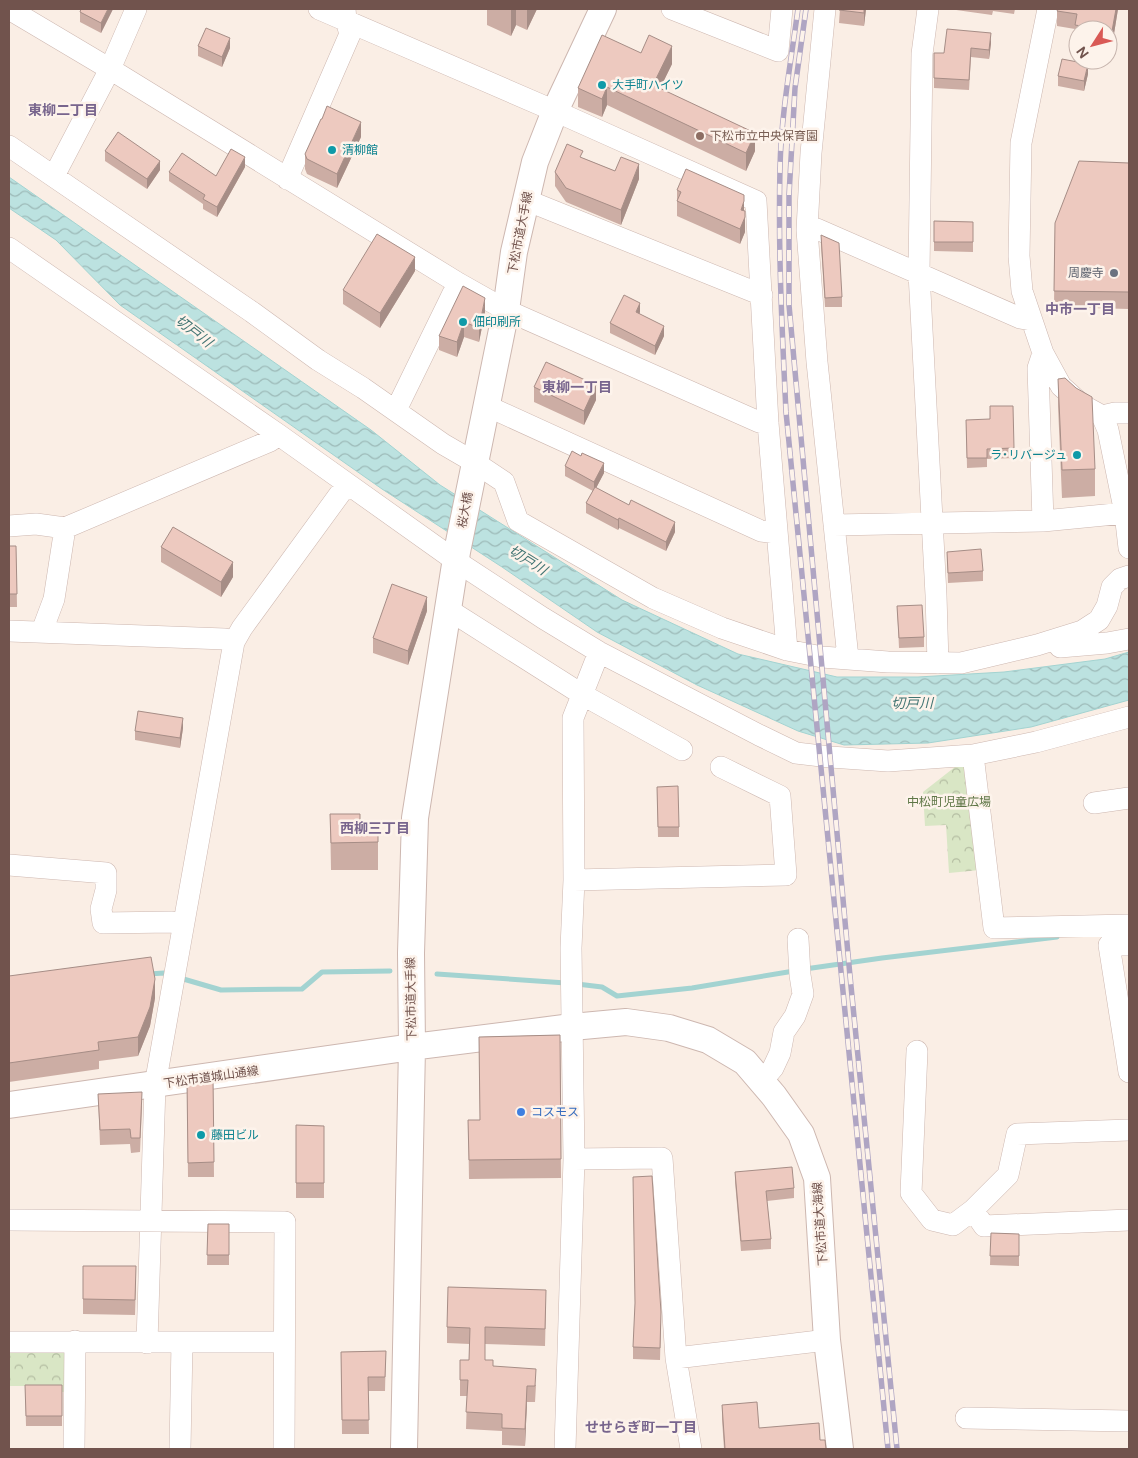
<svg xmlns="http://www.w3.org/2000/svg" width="1138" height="1458" font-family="'DM Sans','Noto Sans JP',sans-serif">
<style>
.forest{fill:url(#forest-crowns)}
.water{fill:url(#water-waves);stroke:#a3d3d1}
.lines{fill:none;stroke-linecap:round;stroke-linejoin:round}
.stream{stroke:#a3d3d1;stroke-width:5}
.minor-casing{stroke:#cdb7b0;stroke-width:22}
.tertiary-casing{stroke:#cdb7b0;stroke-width:28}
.minor{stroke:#fff;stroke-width:21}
.tertiary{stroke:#fff;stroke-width:26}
.rail-casing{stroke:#afa5c3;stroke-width:5.5}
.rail{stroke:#fdf3eb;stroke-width:4;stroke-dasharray:11;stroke-linecap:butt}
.wall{fill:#ccada4}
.shaded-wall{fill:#a68d86}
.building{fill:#edc9bf;stroke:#a68d86}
.culture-dot{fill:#0f9aa8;stroke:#fdf3eb;stroke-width:2}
.education-dot{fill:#8d6e63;stroke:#fdf3eb;stroke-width:2}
.worship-dot{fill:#6b7280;stroke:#fdf3eb;stroke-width:2}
.shop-dot{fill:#3f7fe0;stroke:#fdf3eb;stroke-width:2}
.labels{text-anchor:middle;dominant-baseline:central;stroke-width:5;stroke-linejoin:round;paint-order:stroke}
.culture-label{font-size:12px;fill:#0d838f;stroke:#fdf3eb;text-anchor:start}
.education-label{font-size:12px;fill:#785e54;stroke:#fdf3eb;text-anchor:start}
.street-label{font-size:12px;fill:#71534d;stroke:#fdf3eb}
.worship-label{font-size:12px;fill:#5b616d;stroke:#fdf3eb;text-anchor:end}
.park-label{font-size:12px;fill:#5e7646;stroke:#fdf3eb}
.shop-label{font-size:12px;fill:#366cbe;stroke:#fdf3eb;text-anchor:start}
.neighbourhood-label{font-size:14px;font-weight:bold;fill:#78658d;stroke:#fdf3eb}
.water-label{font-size:14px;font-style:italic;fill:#427573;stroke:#fdf3eb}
</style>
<defs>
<pattern id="forest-crowns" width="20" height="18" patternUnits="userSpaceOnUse" patternTransform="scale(1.25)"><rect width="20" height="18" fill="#d9e6c5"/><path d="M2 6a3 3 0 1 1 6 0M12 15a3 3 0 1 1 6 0" fill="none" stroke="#b4bda2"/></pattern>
<pattern id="water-waves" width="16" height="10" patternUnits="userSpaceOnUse" patternTransform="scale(1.25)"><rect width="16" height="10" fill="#bce2e0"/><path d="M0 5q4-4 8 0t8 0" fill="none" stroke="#9dbab8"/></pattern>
</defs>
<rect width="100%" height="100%" fill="#faeee5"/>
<path class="forest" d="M960 763 969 772 980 870 949 873 946 825 925 826 923 792Z
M9 1349H66V1392H25V1386H9Z"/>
<path class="water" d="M9 177 371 430 440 485 622 600 738 654 837 677H918L1004 672 1105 659 1129 652V700L1031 727 928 743 844 745 798 731 697 685 597 632 502 567 382 489 120 305 56 240 9 208Z"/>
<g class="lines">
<path class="stream" d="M805 969 882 958 1057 937
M149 974 164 973 170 975
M437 974 566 983
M180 978 221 990 302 989 322 972 390 971
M577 984 602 987 617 996 692 988 794 971"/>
<g class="minor-casing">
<path id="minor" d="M9 9 110 69 458 283 506 310 759 422 768 423
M319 9 555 111 756 201 768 423 787 650
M672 9 778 51 782 9
M825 9 811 153 807 230 817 362 848 658
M928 9 922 54 919 273 936 595 938 663
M1048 9 1021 143 1019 256 1022 291 1043 353 1061 386 1082 405 1102 416 1108 430 1125 513 1129 548
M9 146 252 312 318 360 363 388 443 444 474 462 504 482 518 521 653 598 722 628 787 650 822 657 888 662 961 663 1037 645 1082 631 1099 620 1107 606 1112 587 1120 579 1129 576
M54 176 110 69 136 9
M287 179 350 34 346 20 345 9
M526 200 762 295
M807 230 817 229 1020 318 1031 320
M9 248 279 435 456 561 543 618 599 652 759 735 796 753 830 757 888 761 973 755 1036 742 1129 717
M487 406 761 531 776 533
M396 410 458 283
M1102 416 1115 413H1129
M1043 521 1038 368 1043 353
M834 525 1043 521 1125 513
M9 526 36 524 65 528 270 441 279 435
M449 610 583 695 682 750
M9 631 225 639 234 642
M44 631 45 623 54 599 65 528
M1060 647 1107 643 1129 639
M973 755 994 928 1129 925
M1094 803 1129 798
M9 865 106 873V890L101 909 103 923 172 922 183 924
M574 880 786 875 780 796 721 767
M1129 945H1109L1129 1072
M917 1051 911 1193 932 1220 953 1225 973 1210 1008 1175 1017 1134 1129 1130
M762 1081 773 1068 780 1053 784 1032 795 1016 803 994 800 975 798 939
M574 1159 662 1158 676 1358 691 1449
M973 1210 984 1226 1129 1220
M9 1220 285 1222 284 1449
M9 1342H284
M147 1343 155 1085 234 642 242 628 347 484
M676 1358 827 1340
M966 1418 1129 1421
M74 1449 75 1341
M180 1449 182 1343
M565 1449 574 1159 571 948 574 880 573 718 599 652"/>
</g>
<g class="tertiary-casing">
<path id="tertiary" d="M9 1105 412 1047 572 1027 626 1022 669 1028 708 1040 745 1062 774 1096 801 1134 817 1178 827 1340 840 1449
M404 1449 412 1047 411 953 415 818 457 552 506 310 514 252 535 162 555 111 603 9"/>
</g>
<use href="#minor" class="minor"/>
<use href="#tertiary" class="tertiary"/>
<g class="rail-casing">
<path id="rail" d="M798 9C791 61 781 115 780 168 778 249 782 330 786 412L888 1449
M806 9 795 88 789 195V305L850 976 897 1449"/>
</g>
<use href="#rail" class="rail"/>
</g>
<path class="wall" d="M113 9 101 33 80 22V12Z
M487 9H537L527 30 516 25 511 36 487 25Z
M840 9H866L864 26 839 23Z
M949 9H1015L1014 14 993 11 992 15Z
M1118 9 1112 46 1108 45V30H1078V40L1075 39V29L1057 26V11Z
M991 43 989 59 971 57 969 90 934 88V53H944Z
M198 46 230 48 222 67 198 56Z
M641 53 672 64 660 88 755 151 746 171 607 105 602 117 578 107V88Z
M1088 74 1084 91 1058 86V76Z
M361 137 337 188 307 174 305 169V154Z
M105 151 160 170 147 189 105 161Z
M583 158 615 171 639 179 621 225 566 202 555 186V172Z
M1129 163V309L1054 307 1055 223Z
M245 167 217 217 203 209V204L169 181V172L216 176Z
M677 190 744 211 745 232 740 244 677 216Z
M934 221 973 222V252L934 251Z
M821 235 842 297V307H825L821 245Z
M415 271 380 328 343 304V290Z
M485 312 479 342 464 337 457 357 439 350V336Z
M640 312V314L664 336 655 355 610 333V323Z
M1058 379 1095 469V496L1062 498 1058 406Z
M534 387 596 400 584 425 534 402Z
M966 420 1014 448V458L987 459V467L967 468Z
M565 466 604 473 596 488 675 532 666 551 619 528 618 530 586 513V503L593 491 565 476Z
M9 546H16L17 607H9Z
M161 547 233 577 221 597 161 562Z
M947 552 983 571V581L948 583Z
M897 606 924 637V647L899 648Z
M427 611 408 665 373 653V638Z
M183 728 180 748 135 740V731Z
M657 787 679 827V837H658Z
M330 814 360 822H378V870H331Z
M9 976 155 998 150 1026 138 1056 99 1061V1069L9 1082Z
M560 1035 561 1178 469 1179 468 1120H480L479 1037Z
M213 1078 214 1177H188L187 1080Z
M98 1094 142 1106 140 1152 131 1153 130 1144 100 1145Z
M296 1125 324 1126V1198H296Z
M735 1172 794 1188V1198L767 1201 771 1239V1249L741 1251 735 1182Z
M208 1224H229V1265H207Z
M991 1233 1019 1234V1266L990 1265Z
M83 1266 136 1281 135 1315 83 1314Z
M546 1307 545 1346 485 1344V1360L493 1366 536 1385 535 1402H527L525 1446 502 1445V1431L466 1429 467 1396H460V1380L469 1360 470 1344 447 1343V1327Z
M661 1324 660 1360 633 1359V1347Z
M386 1351 385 1391H368L369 1434H342L341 1352Z
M25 1385H62V1426H26Z
M722 1405 759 1428 820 1440 826 1449H724L722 1419Z"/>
<path class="shaded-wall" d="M108 9H113L101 33V23Z
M511 9H516V25L511 36Z
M527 9H537L527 30Z
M864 9H866L864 26Z
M1116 9H1118L1112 46V31Z
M991 33V43L989 59V50Z
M230 38V48L222 67V57Z
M672 46V64L653 103V85Z
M1088 64V74L1084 91V81Z
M607 87V105L602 117V99Z
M361 122V137L337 188V174Z
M755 133V151L746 171V153Z
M245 157V167L217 217V207Z
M160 161V170L147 189V179Z
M639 164V179L621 225V210Z
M744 201V216L741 210Z
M745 217V232L740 244V229Z
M415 257V271L380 328V313Z
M485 298V312L479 342V328Z
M640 303V312L636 321V312Z
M464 322V337L457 357V342Z
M664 326V336L655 355V346Z
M596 385V400L584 425V411Z
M604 463V473L594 492V482Z
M619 518V528L618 530V520Z
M675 522V532L666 551V542Z
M233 562V577L221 597V582Z
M427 597V611L408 665V651Z
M183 718V728L180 748V738Z
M155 979V998L150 1026 138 1056V1037Z
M527 1386V1402L525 1446V1429Z"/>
<path class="building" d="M81 9H108L101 23 80 12Z
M840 9H864V13L839 10Z
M1058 9H1116L1112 31 1075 25 1077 14 1057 11Z
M206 28 230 38 222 57 198 46Z
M947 29 991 33 989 50 971 48 969 80 934 78V53H944Z
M602 35 641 53 649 35 672 46 653 85 755 133 746 153 607 87 602 99 578 88Z
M1062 59 1088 64 1084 81 1058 76Z
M327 106 361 122 337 174 307 159 305 154 321 119H322Z
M118 132 160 161 147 179 105 151Z
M567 144 583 151 580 157 615 171 621 157 639 164 621 210 566 188 555 172Z
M231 149 245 157 217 207 203 199 205 195 169 172 182 153 216 176Z
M1079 161 1129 163V292L1054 291 1055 223Z
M686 169 744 195V201L741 210 745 211V217L740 229 677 201 681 192 677 190Z
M934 221 973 222V242H934Z
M377 234 415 257 380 313 343 290Z
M821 235 839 243 842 297 825 298Z
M463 286 485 298 479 328 464 322 457 342 439 336Z
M624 295 640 303 636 312 664 326 655 346 610 323Z
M546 362 596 385 584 411 534 387Z
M1065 378 1076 388 1092 397 1095 469 1062 470 1058 379Z
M990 406H1013L1014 448 987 449V458H967L966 420 990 419Z
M572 451 581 456 582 453 604 463 594 482 565 466Z
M595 487 629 505 631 500 675 522 666 542 619 518 618 520 586 503Z
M173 527 233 562 221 582 161 547Z
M9 546H16L17 594H9Z
M981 549 983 571 948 573 947 552Z
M392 584 427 597 408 651 373 638Z
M922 605 924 637 899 638 897 606Z
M138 711 183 718 180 738 135 731Z
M678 786 679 827H658L657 787Z
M330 814H360V822H378V842L331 843Z
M151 957 155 979 150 1007 138 1037 98 1042 99 1050 9 1063V976Z
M560 1035 561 1159 469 1160 468 1120H480L479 1037Z
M213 1078 214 1162 188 1163 187 1080Z
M142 1092 140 1138H131L130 1129 100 1130 98 1094Z
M296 1125 324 1126V1183H296Z
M792 1167 794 1188 766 1191 771 1239 741 1241 735 1172Z
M652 1176 661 1312 660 1348 633 1347 635 1303 633 1177Z
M208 1224H229V1255H207Z
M991 1233 1019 1234V1256H990Z
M83 1266H136L135 1300 83 1299Z
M448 1287 546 1290 545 1329 485 1327V1360H493V1366L536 1369 535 1386H527L525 1429 502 1428V1414L466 1412 468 1380H460V1360H469L470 1328 447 1327Z
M386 1351 385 1377H368L369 1420H342L341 1352Z
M25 1385H62V1416H26Z
M757 1402 759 1428 819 1423 820 1440H825L826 1449H725L722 1405Z"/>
<g class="culture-dot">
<circle cx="602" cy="85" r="5"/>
<circle cx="332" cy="150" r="5"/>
<circle cx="463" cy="322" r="5"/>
<circle cx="1077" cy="455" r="5"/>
<circle cx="201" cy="1135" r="5"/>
</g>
<circle class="education-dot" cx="700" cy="136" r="5"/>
<circle class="worship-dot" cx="1114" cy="273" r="5"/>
<circle class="shop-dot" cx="521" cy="1112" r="5"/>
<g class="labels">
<g class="culture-label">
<text x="612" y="85">大手町ハイツ</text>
<text x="342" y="150">清柳館</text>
<text x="473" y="322">佃印刷所</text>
<text x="1067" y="455" text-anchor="end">ラ･リバージュ</text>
<text x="211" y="1135">藤田ビル</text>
</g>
<g class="education-label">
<text x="710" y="136">下松市立中央保育園</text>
</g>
<g class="street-label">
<text transform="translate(520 233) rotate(-79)">下松市道大手線</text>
<text transform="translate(465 510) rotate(-79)">桜大橋</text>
<text transform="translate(411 999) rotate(-91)">下松市道大手線</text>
<text transform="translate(211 1077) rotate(-8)">下松市道城山通線</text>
<text transform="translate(820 1224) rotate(-94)">下松市道大海線</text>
</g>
<g class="worship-label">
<text x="1104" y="273">周慶寺</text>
</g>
<g class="park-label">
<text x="949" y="802">中松町児童広場</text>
</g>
<g class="shop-label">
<text x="531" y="1112">コスモス</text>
</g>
<g class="neighbourhood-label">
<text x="63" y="110">東柳二丁目</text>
<text x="1080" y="309">中市一丁目</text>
<text x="577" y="387">東柳一丁目</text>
<text x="375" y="828">西柳三丁目</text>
<text x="641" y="1427">せせらぎ町一丁目</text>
</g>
<g class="water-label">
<text transform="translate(194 331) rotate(38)">切戸川</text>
<text transform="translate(528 560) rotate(32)">切戸川</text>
<text x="912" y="703">切戸川</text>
</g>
</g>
<rect width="1138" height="1458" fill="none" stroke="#71534d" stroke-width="20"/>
<g transform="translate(1093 45) rotate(234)"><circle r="24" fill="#fdf3eb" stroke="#c5b3ac"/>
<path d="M0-4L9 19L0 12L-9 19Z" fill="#d95955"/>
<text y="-8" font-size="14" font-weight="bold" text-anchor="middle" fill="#71534d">N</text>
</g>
</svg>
